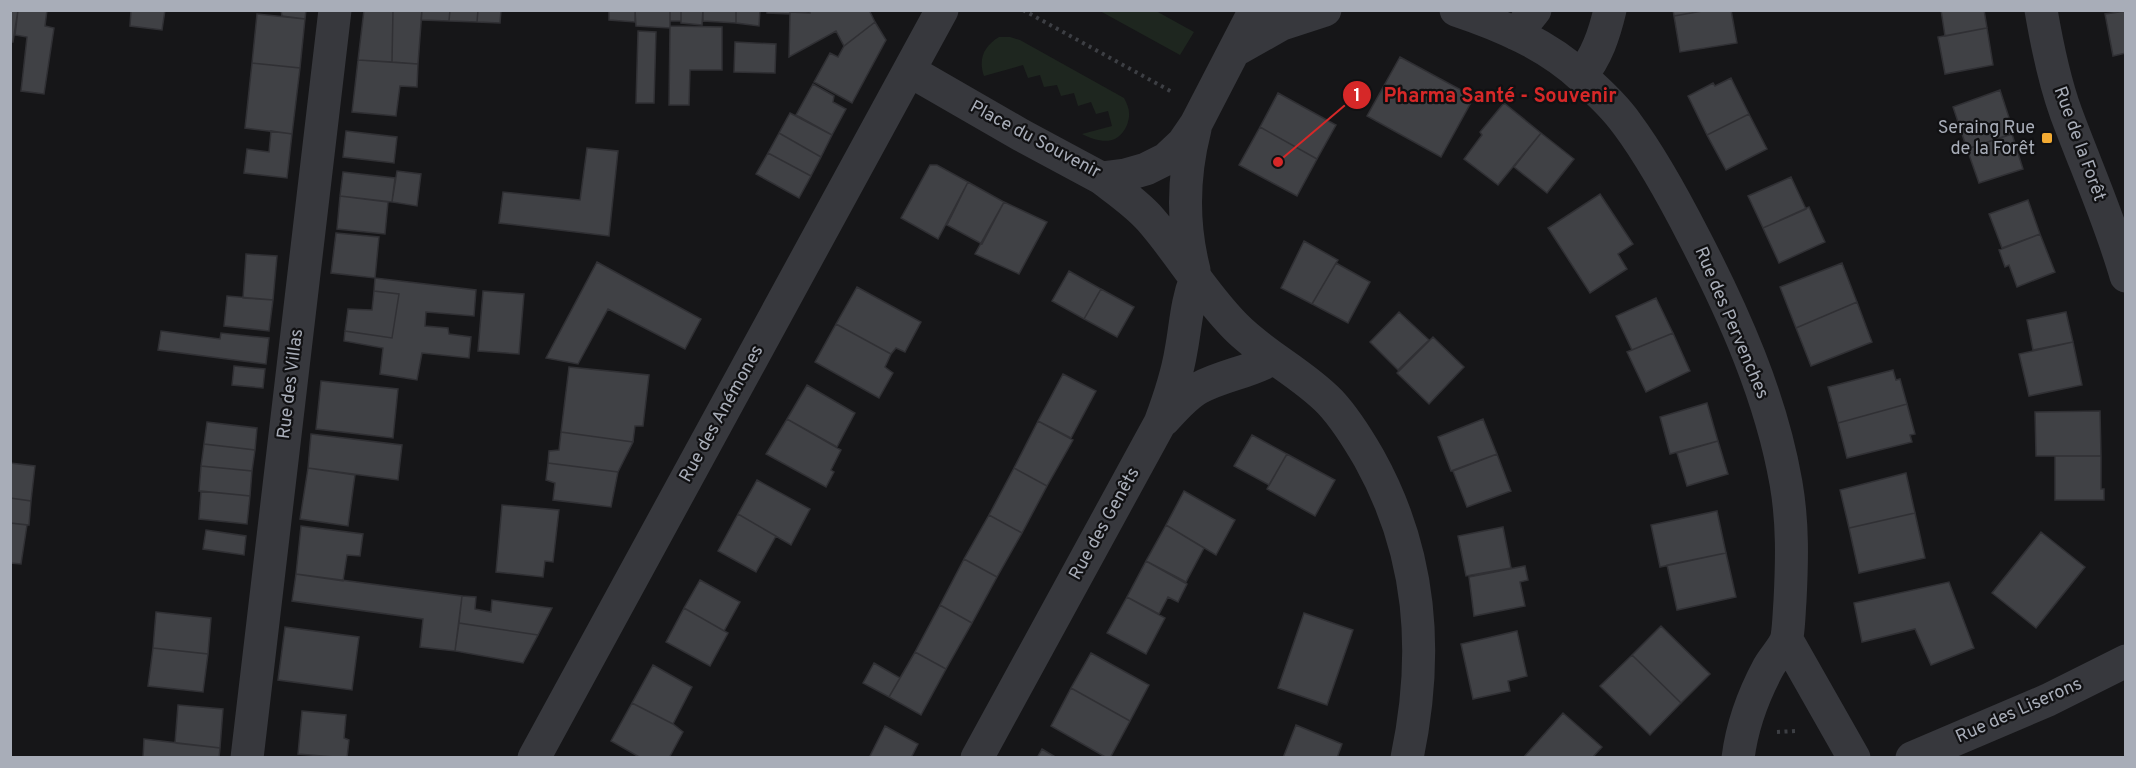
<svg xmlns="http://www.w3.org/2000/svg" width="2136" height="768" font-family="Overpass,sans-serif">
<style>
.green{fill:#1e261f}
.building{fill:#404145;stroke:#303034;stroke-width:1.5}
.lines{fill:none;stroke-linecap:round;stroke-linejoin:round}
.path{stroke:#3d3f44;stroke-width:4;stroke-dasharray:3 4.5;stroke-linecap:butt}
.minor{stroke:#37383d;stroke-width:33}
.poi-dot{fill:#f3ab33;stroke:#111113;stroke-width:2}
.labels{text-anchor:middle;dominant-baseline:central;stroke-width:4.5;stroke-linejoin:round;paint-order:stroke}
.poi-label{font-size:18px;fill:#a8adb8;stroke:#111113;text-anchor:end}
.street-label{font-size:18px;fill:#a8adb8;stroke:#111113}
.leader{fill:none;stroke:#d62828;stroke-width:2}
.callout-dot{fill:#d62828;stroke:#111113;stroke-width:2}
.mark-label{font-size:18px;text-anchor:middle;font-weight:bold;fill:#fff}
.callout-label{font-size:20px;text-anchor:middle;font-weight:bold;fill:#d62828;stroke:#111113;stroke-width:4.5;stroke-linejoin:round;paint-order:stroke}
</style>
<rect width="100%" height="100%" fill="#161618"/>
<path class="green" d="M1100 11H1156L1194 32 1180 55Z
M999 37H1010L1020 40 1124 98C1129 107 1131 114 1127 125 1118 146 1100 143 1082 134L1112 126 1108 111 1096 114 1091 102 1078 106 1074 93 1061 96 1057 85 1044 87 1040 75 1028 78 1023 65 984 76C978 59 984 46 999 37Z"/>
<path class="building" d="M10 10H18L13 42H10Z
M18 10H47L45 26 54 28 44 94 21 91 27 37 15 35Z
M131 10H165L162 30 130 26Z
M281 10H306L305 19 282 16Z
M364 10H393L392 62 358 60Z
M393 10H422L418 64 392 62Z
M422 10H450L449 21 421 20Z
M450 10H478L477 22 449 21Z
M478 10H501L500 23 477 22Z
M609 10H635V22L609 20Z
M635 10H670V28L636 26Z
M670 10H681V21H670Z
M681 10H703L702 25 681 23Z
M703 10H736V23L703 21Z
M736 10H760L759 26 736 23Z
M767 10H790V14L767 13Z
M810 10H869L875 22 844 46 836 31 789 57 790 12 810 13Z
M1673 10H1708L1674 16Z
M1708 10H1731L1737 43 1680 52 1674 16Z
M1941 10H1984L1987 28 1945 36Z
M2126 11V53L2113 56 2105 14Z
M257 14 305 19 300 68 252 63Z
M875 22 886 40 852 103 814 82 830 53 838 57 844 46Z
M670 26 722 27V70H690L689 105H669Z
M1987 28 1993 65 1945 74 1938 37Z
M638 31 656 32 654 103H636Z
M735 42 776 44 775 73 734 72Z
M1400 57 1474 97 1441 157 1367 116Z
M358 60 418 64 417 87 400 86 396 116 352 112Z
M252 63 300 68 292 134 245 128Z
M1731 78 1749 114 1707 135 1688 96 1713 83 1715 86Z
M813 84 834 96 833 102 846 109 832 135 796 115Z
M2000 90 2014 133 1967 149 1953 107Z
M1278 93 1336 125 1317 159 1260 127Z
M1504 103 1541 133 1498 185 1464 159 1482 135 1480 132Z
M790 113 832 135 821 157 779 133Z
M1749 114 1767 149 1726 170 1707 135Z
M1260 127 1317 159 1297 196 1239 165Z
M271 131 292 134 287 178 244 173 247 149 269 152Z
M346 131 397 137 394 163 343 157Z
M779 133 821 157 811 176 768 153Z
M1541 133 1574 159 1547 193 1514 167Z
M2012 134 2023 169 1979 183 1967 149Z
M587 148 618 151 609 236 499 223 503 192 580 200Z
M768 153 811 176 799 198 756 174Z
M930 165H937L968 182 938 239 901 218Z
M397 171 421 174 417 206 392 202Z
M343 172 395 178 392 202 340 196Z
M1791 177 1806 209 1763 228 1748 196Z
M968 182 1004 202 982 244 947 225Z
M1600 194 1633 244 1618 254 1627 269 1590 293 1548 228Z
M340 196 388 202 385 234 337 229Z
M2028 200 2040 234 2002 248 1989 214Z
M1004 202 1047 222 1019 274 975 254Z
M1809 207 1825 242 1779 263 1763 228Z
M336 233 379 237 375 278 331 273Z
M2040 234 2055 272 2017 287 2009 265 2005 267 1999 250Z
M1304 241 1338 260 1312 304 1281 288Z
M246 254 277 256 273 300 243 298Z
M597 262 701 319 685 349 608 309 578 364 546 358Z
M1336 263 1370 282 1348 323 1312 304Z
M1842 263 1857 302 1796 328 1780 287Z
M1069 271 1101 289 1084 319 1052 301Z
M375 278 476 290 474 316 426 312 425 326 448 328 449 334 471 337 469 358 422 353 417 380 380 374 383 348 344 341 345 331 392 338 399 294 374 291Z
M857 287 921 322 905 352 896 348 891 354 836 324Z
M1101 289 1134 307 1117 337 1084 319Z
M374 291 399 294 392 338 345 331 348 309 372 310Z
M483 291 524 294 519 354 478 351Z
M227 296 273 300 269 331 224 326Z
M1656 298 1673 333 1632 350 1616 316Z
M1857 302 1872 342 1811 366 1796 328Z
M1399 312 1429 340 1398 370 1370 342Z
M2066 312 2073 342 2033 350 2027 320Z
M836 324 891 354 885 367 893 373 879 398 815 362Z
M161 331 220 339 221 333 269 338 266 364 158 350Z
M1673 333 1690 371 1646 392 1627 352Z
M1433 337 1464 367 1429 404 1397 373Z
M2073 342 2082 385 2029 396 2019 354Z
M234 366 265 369 263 388 232 385Z
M569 367 649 375 643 426H635L633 442 561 432Z
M1893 370 1896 380 1900 379 1907 404 1838 423 1828 387Z
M1063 374 1096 391 1071 438 1038 421Z
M321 381 398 389 393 438 316 429Z
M807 385 855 413 837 447 787 419Z
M1707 403 1718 441 1670 454 1660 417Z
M1907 404 1915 434 1910 435 1912 442 1847 458 1838 423Z
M2100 411 2101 456H2036L2035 412Z
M787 419 841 450 831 470 834 472 826 487 766 454Z
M1483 419 1497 454 1451 471 1438 437Z
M1038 421 1073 440 1047 486 1014 468Z
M207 422 257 428 255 450 204 444Z
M561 432 633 442 618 472 548 463 549 451 559 450Z
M311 434 402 445 398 480 308 468Z
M1252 435 1287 454 1269 485 1234 466Z
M1718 441 1728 474 1687 486 1677 453Z
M204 444 255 450 252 471 201 466Z
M1287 454 1335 480 1315 516 1267 489Z
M1497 454 1511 491 1467 507 1453 471Z
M2055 456H2101V489H2104V500H2055Z
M10 463 35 466 31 501 10 498Z
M548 463 618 472 611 507 553 500 555 483 546 480Z
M201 466 252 471 250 496 199 491Z
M308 468 355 475 348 526 300 519Z
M1014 468 1047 486 1022 533 989 515Z
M1906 473 1915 513 1849 528 1840 490Z
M757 480 810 509 791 545 738 514Z
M201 491 250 496 247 524 199 519Z
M1184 491 1235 520 1216 555 1166 525Z
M10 498 31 501 29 525 10 523Z
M502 505 559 510 553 562 545 561 543 577 496 572Z
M1717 511 1726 553 1660 567 1651 525Z
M1915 513 1925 558 1859 573 1849 528Z
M738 514 776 536 756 572 718 551Z
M989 515 1022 533 997 577 964 559Z
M10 523 27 525 21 564 10 563Z
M1166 525 1204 548 1186 582 1146 561Z
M301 526 363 534 360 556 347 555 343 581 296 574Z
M1503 527 1511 568 1466 576 1458 536Z
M206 530 246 536 244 555 203 549Z
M2041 532 2085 567 2036 628 1992 593Z
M1726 553 1736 597 1677 610 1667 565Z
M964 559 997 577 972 623 940 605Z
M1146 561 1187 584 1178 602 1168 597 1159 614 1127 597Z
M1525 566 1528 580 1520 582 1525 606 1474 616 1469 577Z
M296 574 462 596 455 651 420 647 423 619 292 601Z
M700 580 740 602 724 631 684 608Z
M1949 582 1974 648 1931 665 1915 629 1862 642 1854 603Z
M462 596 476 597 475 609 491 612 492 600 552 608 538 635 459 623Z
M1127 597 1165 618 1146 654 1107 633Z
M940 605 972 623 946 669 915 652Z
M684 608 728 633 710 666 666 642Z
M156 612 211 618 208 654 153 648Z
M1304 613 1353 630 1327 705 1278 688Z
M459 623 538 635 523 663 455 651Z
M1661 626 1710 674 1681 703 1632 655Z
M285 627 359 637 352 690 278 680Z
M1517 631 1527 676 1508 681 1510 691 1473 699 1461 644Z
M153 648 208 654 203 692 148 686Z
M915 652 946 669 921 715 889 697Z
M1091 653 1149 685 1130 721 1071 688Z
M1632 655 1681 703 1650 735 1600 686Z
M874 663 900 678 889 697 863 683Z
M653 665 692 687 673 724 632 703Z
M1071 688 1130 721 1110 758H1107L1051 726Z
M632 703 673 724 683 732 669 758H641L611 741Z
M178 705 223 709 220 748 175 743Z
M302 711 346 715 344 738 349 740 347 758 298 754Z
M1563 713 1602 747 1592 758H1523Z
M1296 725 1342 744 1337 758H1283Z
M885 726 918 744 911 758H869Z
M144 739 220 748 219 758H143Z
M1042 749 1057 758H1037Z"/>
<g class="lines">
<path class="path" d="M1023 10 1174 93
M1777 732 1795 731"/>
<path class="minor" d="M1456 10C1501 25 1548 45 1583 78 1599 92 1615 107 1627 124 1653 159 1674 198 1694 237 1734 314 1771 397 1786 483 1793 523 1792 561 1790 601 1789 613 1789 625 1787 637 1785 647 1773 658 1768 668 1753 696 1742 726 1738 758
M2041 10C2047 45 2054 80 2066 113 2086 167 2110 220 2126 276
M1516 34 1535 10
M1236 50 1282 24 1325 10
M910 71 1021 135 1101 178 1125 175 1146 169 1166 159 1183 143 1196 124 1255 10
M1581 76C1597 56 1604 35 1610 10
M1101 178C1118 191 1136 203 1150 219 1180 253 1203 294 1235 326 1263 355 1302 373 1330 402 1346 419 1358 439 1369 458 1422 553 1429 653 1407 758
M1194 270C1182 223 1183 176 1195 129
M1164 420C1174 409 1186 395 1199 388 1223 375 1251 372 1274 358
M1787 640 1854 758
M247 758 335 10
M534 758 942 10
M977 758 1160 423C1169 399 1177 376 1181 351 1186 325 1186 304 1196 278
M1912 758 2048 700 2126 661"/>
</g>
<rect class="poi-dot" x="2041" y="132" width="12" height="12" rx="3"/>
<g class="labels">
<g class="poi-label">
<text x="2035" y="128">Seraing Rue<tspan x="2035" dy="21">de la Forêt</tspan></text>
</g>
<g class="street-label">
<text transform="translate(1035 140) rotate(28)">Place du Souvenir</text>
<text transform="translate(2079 144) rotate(70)">Rue de la Forêt</text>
<text transform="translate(1731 323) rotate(67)">Rue des Pervenches</text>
<text transform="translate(291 384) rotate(-83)">Rue des Villas</text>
<text transform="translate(722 414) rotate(-61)">Rue des Anémones</text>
<text transform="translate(1105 524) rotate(-61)">Rue des Genêts</text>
<text transform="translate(2019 711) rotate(-24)">Rue des Liserons</text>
</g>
</g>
<path class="leader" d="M1278 162L1357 95"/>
<g class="callout-dot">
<circle cx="1278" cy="162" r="6"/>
<circle cx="1357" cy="95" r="15"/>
</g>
<g class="mark-label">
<text x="1357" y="101">1</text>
</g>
<g class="callout-label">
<text x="1500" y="102">Pharma Santé - Souvenir</text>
</g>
<rect width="2136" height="768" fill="none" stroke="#a8adb8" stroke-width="24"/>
</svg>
